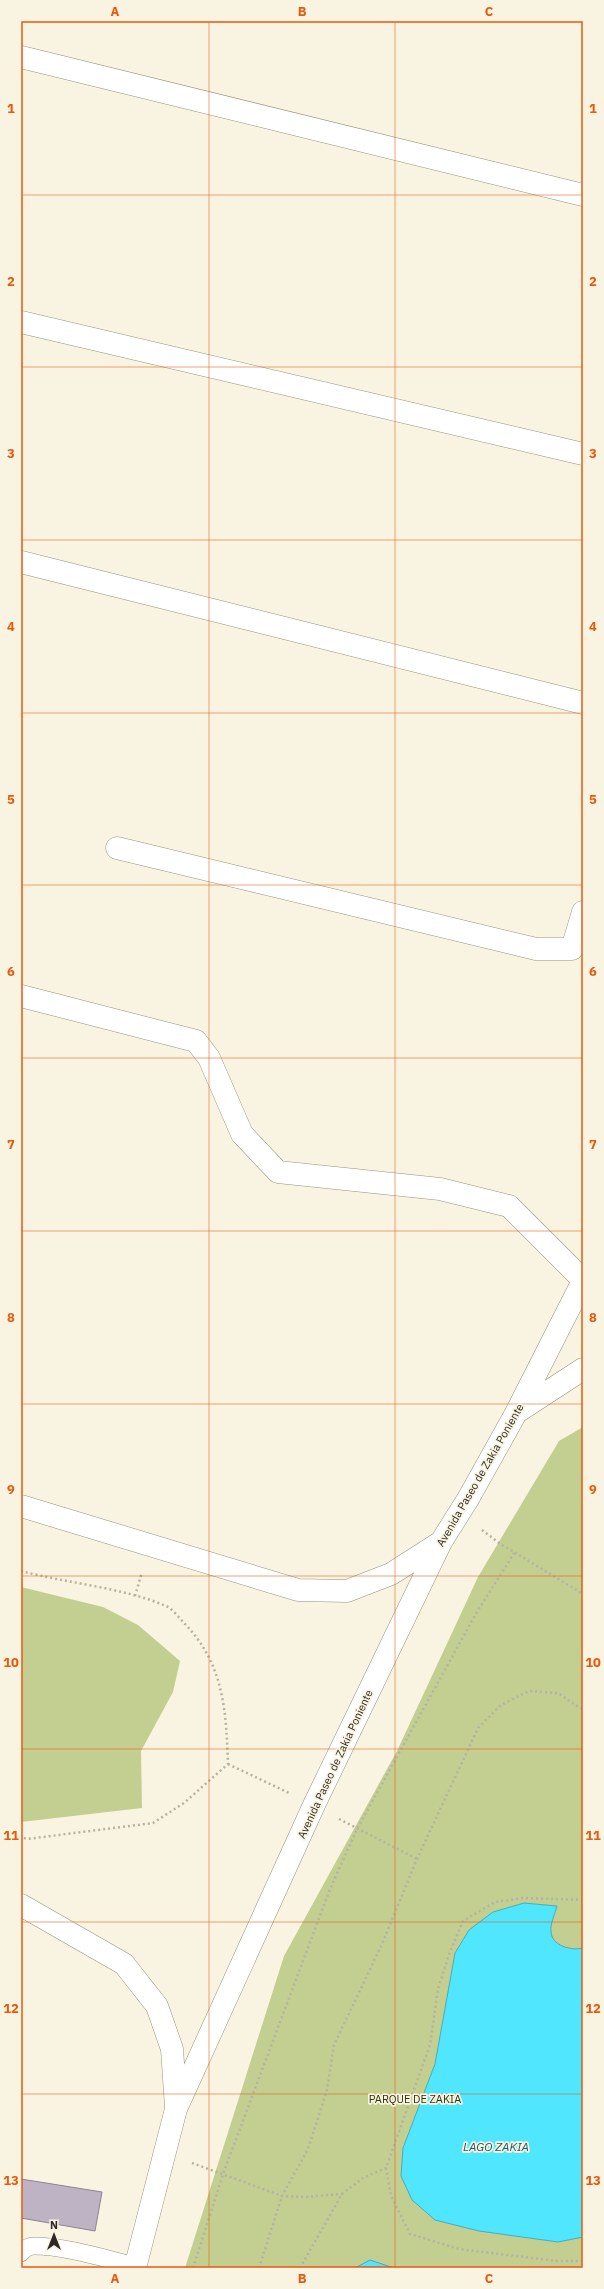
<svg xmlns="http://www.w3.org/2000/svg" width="604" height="2289" font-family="'IBM Plex Sans',sans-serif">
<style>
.green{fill:#c3ce91}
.water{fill:#4fe6fe;stroke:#44aebc}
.building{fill:#beb3c4;stroke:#8c8392}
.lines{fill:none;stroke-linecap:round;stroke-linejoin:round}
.service-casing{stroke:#969381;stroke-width:18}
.minor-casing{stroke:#969381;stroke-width:23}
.tertiary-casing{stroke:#969381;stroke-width:23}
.path{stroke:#b5b2a3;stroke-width:2.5;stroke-dasharray:2 3;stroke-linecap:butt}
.service{stroke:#fff;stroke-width:17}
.minor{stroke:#fff;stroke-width:22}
.tertiary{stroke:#fff;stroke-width:22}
.grid{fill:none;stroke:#e8590c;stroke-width:1;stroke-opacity:0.55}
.labels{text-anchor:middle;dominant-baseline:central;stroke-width:3.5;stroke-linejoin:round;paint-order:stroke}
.street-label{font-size:11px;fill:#2c2a23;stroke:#f8f4e1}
.park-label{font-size:11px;fill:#2f3408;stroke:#f8f4e1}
.water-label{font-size:12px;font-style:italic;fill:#1c5a64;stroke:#f8f4e1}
.neatline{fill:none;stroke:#e8590c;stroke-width:1.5}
.grid-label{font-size:13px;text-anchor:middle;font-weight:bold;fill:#e8590c}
</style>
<rect width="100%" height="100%" fill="#f8f4e1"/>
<path class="green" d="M583 1427V2268H185L284 1956 397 1751 478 1577 559 1441Z
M21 1587 103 1607 138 1625 180 1661 173 1692 141 1751 142 1808 21 1822Z"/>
<path class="water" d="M524 1903 557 1906C555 1914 550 1924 551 1931 551 1946 572 1951 583 1948V2237L558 2242 479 2231 435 2220 412 2200 401 2176 403 2148 435 2064 455 1953 469 1930 493 1912Z
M370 2260 394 2268H355Z"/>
<path class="building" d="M21 2179 102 2192 95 2231 21 2218Z"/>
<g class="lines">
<g class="service-casing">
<path id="service" d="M21 2253C24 2249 29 2246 34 2246 65 2246 106 2259 136 2266"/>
</g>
<g class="minor-casing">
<path id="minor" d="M21 57 583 195
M21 322 583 454
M21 562 583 703
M117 848 536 949H572L583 912
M21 996 196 1041 209 1058 242 1134 278 1172 440 1189 509 1206 583 1280"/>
</g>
<g class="tertiary-casing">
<path id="tertiary" d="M517 1412 583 1369
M21 1506 298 1590 347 1591 391 1574 441 1542
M21 1905 124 1964 157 2006 172 2049 176 2108
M135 2268 176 2109 314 1805 441 1542 468 1499 516 1413 583 1281"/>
</g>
<path class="path" d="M482 1530 499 1543 583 1594
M21 1571C66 1583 125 1588 166 1606 173 1609 179 1618 184 1623 224 1664 226 1710 228 1764L184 1803 153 1823 27 1839 21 1837
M135 1596 142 1572
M228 1764 289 1793
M339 1819 417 1859
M583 1900 523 1898 495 1902 463 1921 450 1952 438 1989 430 2045 386 2168 391 2196 410 2234 459 2249 557 2261H583
M192 2163 282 2196 304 2197 342 2194
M193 2268 223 2174 330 1889 357 1829 478 1610 515 1552
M259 2268 282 2196 308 2149 327 2090 334 2045 382 1944 417 1859 478 1728 501 1705 529 1691 558 1693 583 1710
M300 2268 342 2194 363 2178 386 2168"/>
<use href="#service" class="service"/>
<use href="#minor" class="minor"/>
<use href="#tertiary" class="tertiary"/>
</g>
<path class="grid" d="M209 21V2268M395 21V2268M21 195H583M21 367H583M21 540H583M21 713H583M21 885H583M21 1058H583M21 1231H583M21 1404H583M21 1576H583M21 1749H583M21 1922H583M21 2094H583"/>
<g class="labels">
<g class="street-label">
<text transform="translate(480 1475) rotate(-60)">Avenida Paseo de Zakia Poniente</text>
<text transform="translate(335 1764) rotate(-65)">Avenida Paseo de Zakia Poniente</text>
</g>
<g class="park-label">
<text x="415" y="2099">PARQUE DE ZAKIA</text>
</g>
<g class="water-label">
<text x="496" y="2146">LAGO ZAKIA</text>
</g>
</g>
<rect width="604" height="2289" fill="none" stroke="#f8f4e1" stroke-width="44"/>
<g transform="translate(54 2235)" stroke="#f8f4e1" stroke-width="3" paint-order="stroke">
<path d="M0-3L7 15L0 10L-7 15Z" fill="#2c2a23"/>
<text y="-6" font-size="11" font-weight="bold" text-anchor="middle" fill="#2c2a23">N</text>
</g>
<rect x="22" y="22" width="560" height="2245" class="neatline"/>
<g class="grid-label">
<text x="115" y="16">A</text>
<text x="302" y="16">B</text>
<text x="489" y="16">C</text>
<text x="11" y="113">1</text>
<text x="593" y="113">1</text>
<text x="11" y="286">2</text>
<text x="593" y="286">2</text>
<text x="11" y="458">3</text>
<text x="593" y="458">3</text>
<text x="11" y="631">4</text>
<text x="593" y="631">4</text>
<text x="11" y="804">5</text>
<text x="593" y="804">5</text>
<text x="11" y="976">6</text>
<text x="593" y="976">6</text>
<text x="11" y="1149">7</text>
<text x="593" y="1149">7</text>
<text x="11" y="1322">8</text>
<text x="593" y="1322">8</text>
<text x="11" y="1494">9</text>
<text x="593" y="1494">9</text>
<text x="11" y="1667">10</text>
<text x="593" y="1667">10</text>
<text x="11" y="1840">11</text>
<text x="593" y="1840">11</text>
<text x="11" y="2013">12</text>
<text x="593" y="2013">12</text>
<text x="11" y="2185">13</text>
<text x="593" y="2185">13</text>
<text x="115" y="2283">A</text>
<text x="302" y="2283">B</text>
<text x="489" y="2283">C</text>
</g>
</svg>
